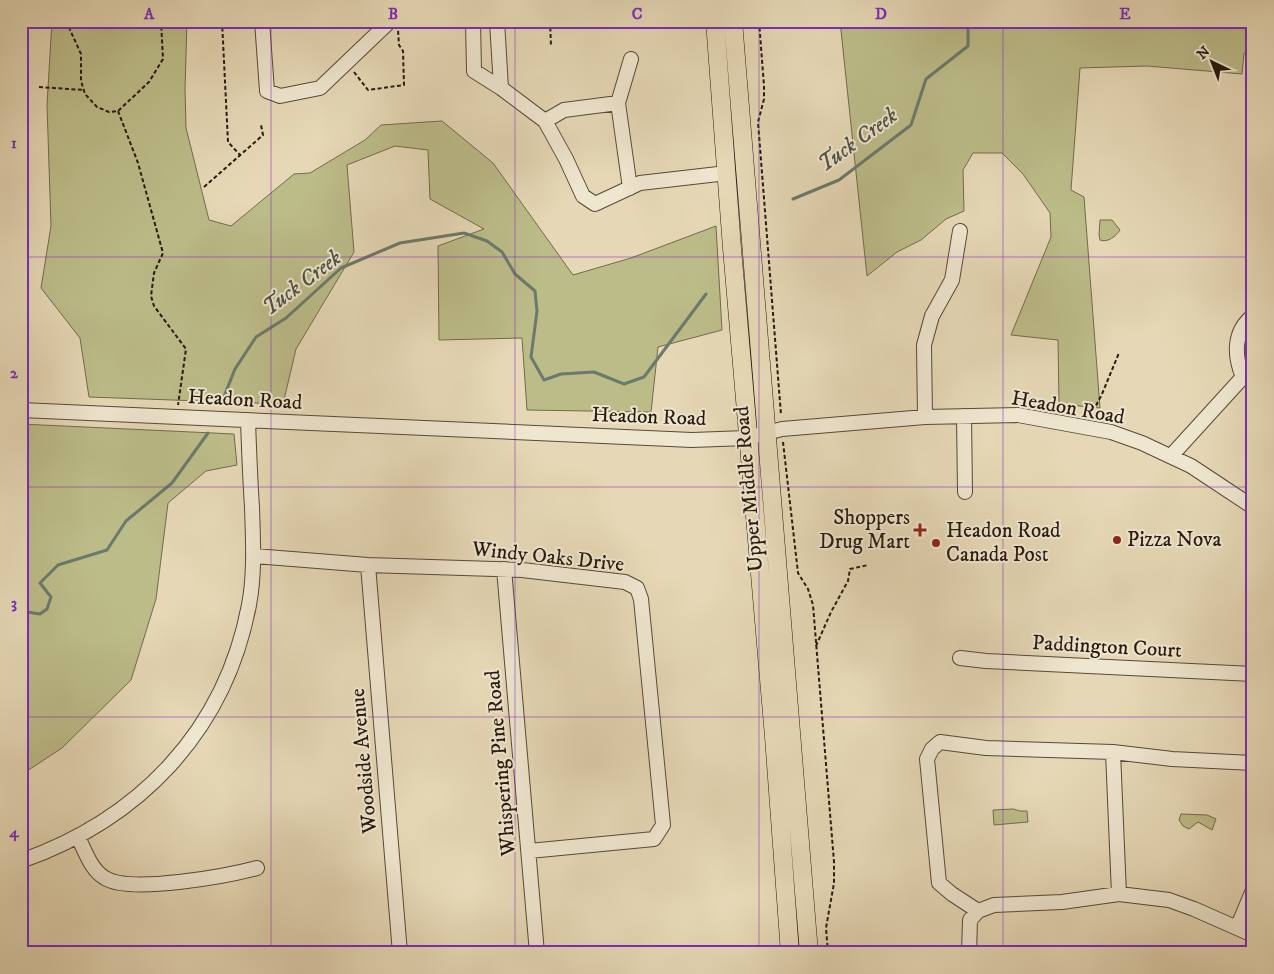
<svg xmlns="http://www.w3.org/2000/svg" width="1274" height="974" font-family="'IM FELL DW Pica',serif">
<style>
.green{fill:#bcbc89;stroke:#726a4c}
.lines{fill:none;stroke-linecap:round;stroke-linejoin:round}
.stream{stroke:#6a7a6c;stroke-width:3}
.minor-casing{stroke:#574938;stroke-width:16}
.major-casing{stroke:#27190e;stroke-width:19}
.path{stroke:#27190e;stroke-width:2;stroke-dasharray:4 2.5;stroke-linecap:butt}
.minor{stroke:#efe6d0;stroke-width:14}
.major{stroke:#e6d8b6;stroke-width:18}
.grid{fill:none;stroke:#7b2cbf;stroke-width:1;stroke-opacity:0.55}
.poi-dot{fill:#8f2418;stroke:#efe6d0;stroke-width:2}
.labels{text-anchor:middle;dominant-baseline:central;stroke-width:4;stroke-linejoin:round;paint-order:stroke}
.street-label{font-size:21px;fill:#27190e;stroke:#efe6d0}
.poi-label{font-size:21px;fill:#27190e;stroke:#efe6d0;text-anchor:start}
.water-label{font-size:22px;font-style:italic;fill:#4e5145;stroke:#efe6d0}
.neatline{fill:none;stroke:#7b2cbf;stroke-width:2}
.grid-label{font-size:16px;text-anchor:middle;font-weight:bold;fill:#7b2cbf}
</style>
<rect width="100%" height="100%" fill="#e6d8b6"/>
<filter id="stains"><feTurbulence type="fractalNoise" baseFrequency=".004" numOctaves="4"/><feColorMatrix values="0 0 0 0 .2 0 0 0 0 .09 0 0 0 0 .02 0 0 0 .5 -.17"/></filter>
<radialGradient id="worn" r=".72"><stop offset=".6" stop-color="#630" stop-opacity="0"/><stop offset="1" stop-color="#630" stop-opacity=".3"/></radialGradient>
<path class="green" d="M52 21H187L185 89 186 128 209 220 231 226 294 174 310 173 365 140 381 125 442 121 493 163 573 275 631 258 716 226 722 330 658 347 651 412 527 410 522 338 439 340 438 246 484 229 430 199 428 150 395 146 347 165 354 252 296 349 283 404 89 397 80 338 41 288 51 226 47 105Z
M840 21H1253V53H1244L1242 74 1147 66 1080 68 1071 190 1084 197 1100 408 1059 404 1058 340 1011 335 1051 237 1050 213 1023 174 1002 153H973L963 170 964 211 946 219 921 240 897 252 867 276Z
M1100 220H1112L1120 230C1116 236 1108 243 1100 240L1099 235Z
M21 424 234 434 237 465 206 471 168 503 156 599 131 680 62 748 21 775Z
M1013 809 1020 811H1027L1028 822 994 825 993 810Z
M1181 814 1207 815 1216 819 1212 830 1198 822 1189 829 1183 826 1179 820Z"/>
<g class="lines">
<path class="stream" d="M793 199 839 180 911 125 926 79 968 46V21
M221 404 235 369 256 337 286 318 341 268 400 243 464 233 487 241 502 252 515 274 535 291 537 311 531 357 544 380 561 374 594 372 624 384 644 377 706 294
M21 611 40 614 47 609 51 597 40 583 58 565 107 550 126 521 172 483 208 433"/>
<g class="minor-casing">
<path id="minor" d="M262 21 267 91 280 96 320 88 387 24V21
M473 21 474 71 501 88 545 121 566 159 583 196 595 204 640 183 727 173
M497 21 501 88
M618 103 631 59
M545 121 564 110 618 103 630 188
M1243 377C1234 356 1233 331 1253 316
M21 410 692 440 747 438 782 429 925 417 1018 415 1111 432 1142 443 1191 466 1253 507
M964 416 965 492
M925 417 924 345 932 316 952 280 960 231
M1171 456 1243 377 1253 371
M254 556 368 565 522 570 625 582 637 588 641 599 663 825 654 839 529 851
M368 565 400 953
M504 569 537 953
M960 658 986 661 1253 674
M1113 752 1119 894
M78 837C85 851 91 870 105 878 130 894 227 876 257 868
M21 861C140 819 225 731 249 605 255 573 253 540 252 507 250 478 249 449 248 420
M978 911 952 894 939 883 927 759 932 749 940 742 986 748 1113 752 1172 759 1253 763
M1237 928 1253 890
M969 953 970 920 978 911 994 905 1062 902 1119 894 1169 900 1194 909 1253 935"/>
</g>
<g class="major-casing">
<path id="major" d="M715 21 732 248 774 737 790 953
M733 21 809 953"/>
</g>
<path class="path" d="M66 21 81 54V81L85 94 97 107 109 112 118 111 149 82 163 59 161 21
M222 21 228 142 240 155
M550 21 551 46
M759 21 764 86V99L758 122 781 415
M354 72 368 90 404 85 403 51 399 45 398 30
M39 87 84 90
M118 111 138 163 163 253 154 273 151 296 154 306 186 349 178 405
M204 187 263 135 261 125
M1090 417 1102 394 1119 353
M783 442 798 573 808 589 813 605 834 862V883L826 928 828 953
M816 646 831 612 848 581 850 569 868 565"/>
<use href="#minor" class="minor"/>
<use href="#major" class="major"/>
</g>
<path class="grid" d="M271 21V953M515 21V953M759 21V953M1003 21V953M21 257H1253M21 487H1253M21 717H1253"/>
<g class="poi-dot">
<path d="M917.5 522.5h5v5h5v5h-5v5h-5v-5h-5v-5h5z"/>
<circle cx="1117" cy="540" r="5"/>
<circle cx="936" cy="543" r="5"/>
</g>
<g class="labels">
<g class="street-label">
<text transform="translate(245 400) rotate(3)">Headon Road</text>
<text transform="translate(1068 408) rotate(10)">Headon Road</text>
<text transform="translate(649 417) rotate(2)">Headon Road</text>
<text transform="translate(749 489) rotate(-95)">Upper Middle Road</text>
<text transform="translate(548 557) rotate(6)">Windy Oaks Drive</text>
<text transform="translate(1107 647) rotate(3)">Paddington Court</text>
<text transform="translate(364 761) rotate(-95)">Woodside Avenue</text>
<text transform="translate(501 763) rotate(-95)">Whispering Pine Road</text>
</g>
<g class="poi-label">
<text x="910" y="518" text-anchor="end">Shoppers<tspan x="910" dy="24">Drug Mart</tspan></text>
<text x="946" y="531">Headon Road<tspan x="946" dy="24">Canada Post</tspan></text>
<text x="1127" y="540">Pizza Nova</text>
</g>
<g class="water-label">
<text transform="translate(858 140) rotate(-36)">Tuck Creek</text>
<text transform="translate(302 283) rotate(-37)">Tuck Creek</text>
</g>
</g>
<rect width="1274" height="974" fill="none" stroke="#e6d8b6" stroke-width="55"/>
<g transform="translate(1212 62) rotate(317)" stroke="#efe6d0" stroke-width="4" paint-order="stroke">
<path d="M0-4L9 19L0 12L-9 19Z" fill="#27190e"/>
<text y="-8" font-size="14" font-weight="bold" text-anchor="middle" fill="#27190e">N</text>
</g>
<rect x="28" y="28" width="1218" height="918" class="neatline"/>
<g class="grid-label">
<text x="149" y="19">A</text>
<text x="393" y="19">B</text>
<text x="637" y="19">C</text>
<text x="881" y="19">D</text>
<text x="1125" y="19">E</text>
<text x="14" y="148">1</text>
<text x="14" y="378">2</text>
<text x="14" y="608">3</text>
<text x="14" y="837">4</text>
</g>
<rect width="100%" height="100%" filter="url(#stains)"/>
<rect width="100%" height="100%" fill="url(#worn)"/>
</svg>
